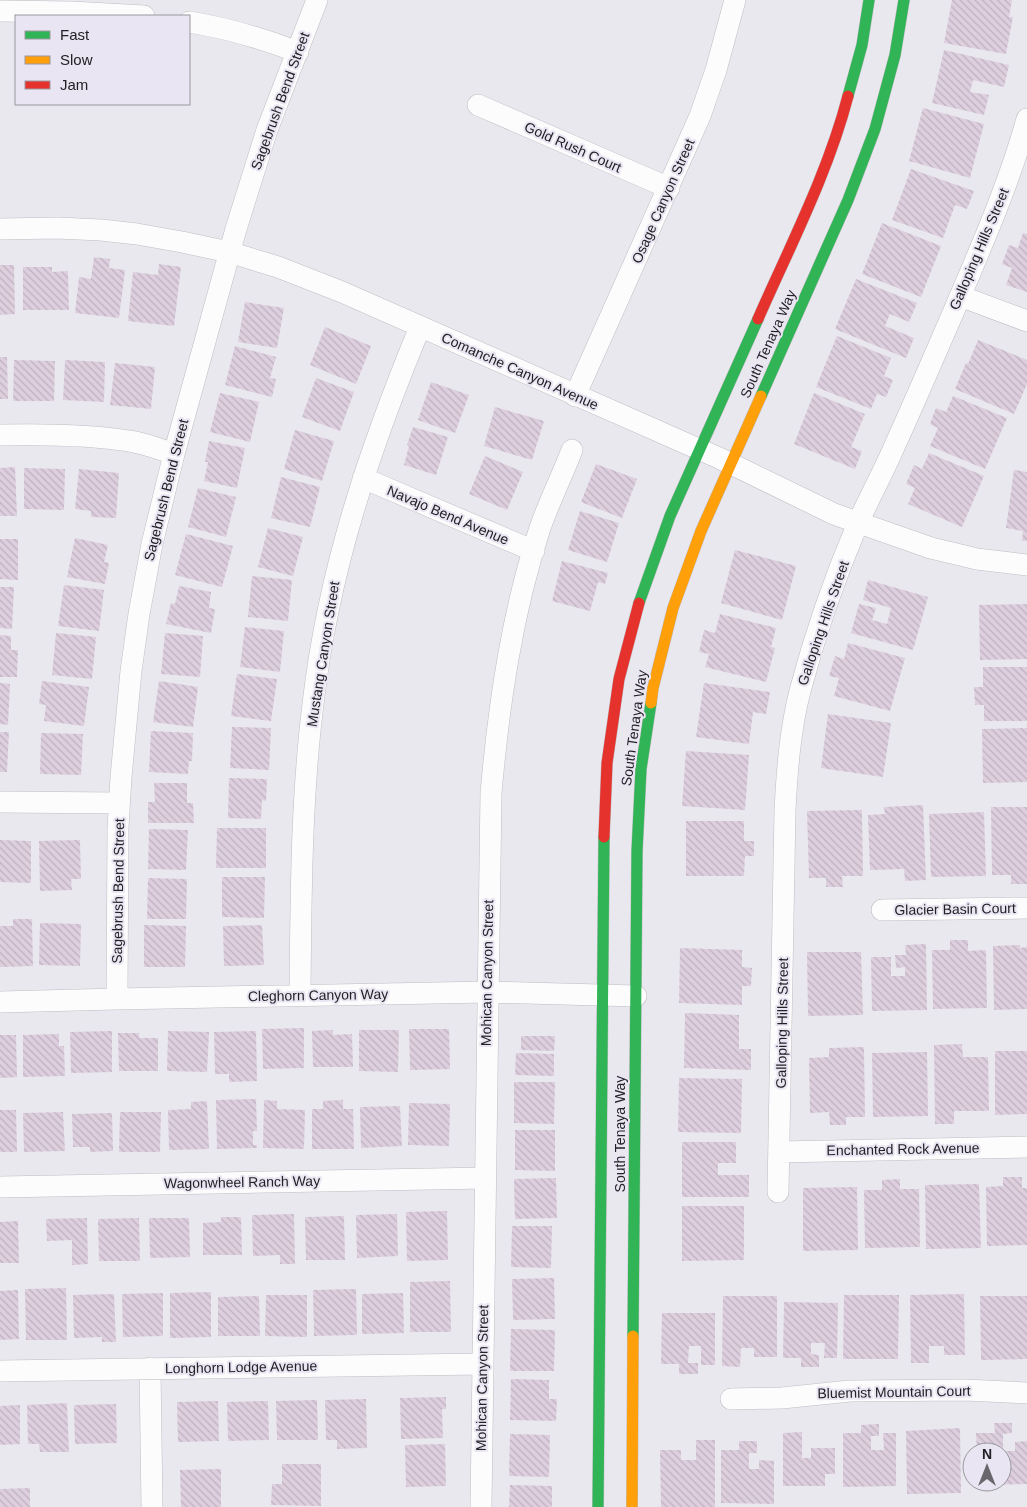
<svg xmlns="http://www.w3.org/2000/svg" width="1027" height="1507" font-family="Arial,sans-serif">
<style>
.building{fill:url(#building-back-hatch)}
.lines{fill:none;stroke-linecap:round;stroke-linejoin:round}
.street-casing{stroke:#bfbdc2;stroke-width:22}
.fast-casing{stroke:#bfbdc2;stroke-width:12}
.slow-casing{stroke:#bfbdc2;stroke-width:12}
.jam-casing{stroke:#bfbdc2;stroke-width:12}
.street{stroke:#fcfcfd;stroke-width:21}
.fast{stroke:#30b455;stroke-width:11}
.slow{stroke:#ff9f0a;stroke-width:11}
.jam{stroke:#e5322d;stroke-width:11}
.labels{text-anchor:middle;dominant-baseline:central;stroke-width:4;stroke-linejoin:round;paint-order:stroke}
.street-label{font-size:14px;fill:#232126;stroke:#e9e5f2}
</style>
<defs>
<pattern id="building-back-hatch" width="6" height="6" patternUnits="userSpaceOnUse" patternTransform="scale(1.25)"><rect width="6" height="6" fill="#decfdf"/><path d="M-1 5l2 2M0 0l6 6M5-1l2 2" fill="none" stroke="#beb1bf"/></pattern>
</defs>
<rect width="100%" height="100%" fill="#eae8ef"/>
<path class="building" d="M952 0H1012L1009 17H1013L1006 54 944 43Z
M944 50 1009 65 1004 87 973 80 970 92 989 95 984 115 932 103Z
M923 108 984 124 970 178 909 161Z
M911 169 974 191 967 209 955 205 943 238 892 220Z
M882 223 941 246 921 297 862 274Z
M1023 233 1027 234V292L1006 285 1012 268 1002 264 1009 245 1018 248Z
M94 257 110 259 109 268 125 270 119 318 75 313 79 277 91 279Z
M159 264 181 267 174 326 128 321 133 272 158 275Z
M0 265H14L15 314 0 315Z
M23 267H52V272L68 271 69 310H23Z
M856 279 917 303 909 322 890 314 885 326 914 338 906 358 835 329Z
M245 302 284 308 277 348 238 342Z
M325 327 371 346 356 384 310 365Z
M837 336 891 358 884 376 893 380 886 397 877 394 871 409 816 387Z
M978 340 1027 360V384L1014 414 955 389 966 363 968 364Z
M235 346 276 357 270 378 276 379 272 397 225 385Z
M0 357H7L8 399H0Z
M14 360 55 361 54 401H13Z
M65 360 105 362 104 402 63 400Z
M115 363 155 367 151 409 110 405Z
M316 378 354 392 340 431 302 417Z
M431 382 469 395 455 433 418 420Z
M220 393 259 402 250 442 210 432Z
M814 393 865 414 851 447 862 451 855 469 794 444Z
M953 396 1007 418 985 469 930 446 938 428 930 424 936 408 946 412Z
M495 407 544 421 532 460 484 446Z
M413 427 448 437 436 475 404 465 409 446 407 445Z
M295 430 334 441 322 481 284 469Z
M209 441 245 448 237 488 204 481 208 462H205Z
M929 453 984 476 962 527 908 504 915 488 906 484 914 465 922 469Z
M485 456 523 472 507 510 469 494Z
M596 464 637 479 622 518 581 502Z
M15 467 17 516H0V468Z
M24 468 65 469 64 510 24 509Z
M79 469 119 473 116 518 91 517V511L75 509Z
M1014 470 1027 472V541H1022L1023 531 1006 528Z
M281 477 320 487 310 527 271 518Z
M198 488 236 497 226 537 188 527Z
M580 511 619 523 607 562 568 550Z
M268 528 303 537 293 576 258 567Z
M186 534 233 546 222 587 175 575Z
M75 538 108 545 104 562 109 563 105 584 67 577Z
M0 539H18V580L0 579Z
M735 550 796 566 782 620 721 603Z
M562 561 608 573 605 584 598 582 590 611 552 601Z
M252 576 292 580 288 621 248 617Z
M868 580 928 597 913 650 851 633 859 604 876 608 872 620 887 624 891 608 863 600Z
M64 585 104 590 99 631 58 626Z
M179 586 211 592 209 608 215 609 211 633 166 624 171 603 175 604Z
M0 587H14L12 629 0 628Z
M1027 604V659L980 660 979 605Z
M720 614 776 628 771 647 775 648 766 682 705 667 709 654 699 652 704 630 715 633Z
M245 627 284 631 280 672 240 667Z
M56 633 96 637 92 679 52 675Z
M165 633 203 636 200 677 161 674Z
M0 635 11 636V650H18L17 677H0Z
M848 643 905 658 890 711 834 696 839 678 829 676 835 656 844 659Z
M983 667H1027V721H984V705H975L974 687H983Z
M237 674 277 679 271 721 231 716Z
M42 681 89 687 84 726 44 721 46 705 39 704Z
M159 681 198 687 193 727 153 722Z
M0 683 10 684 8 725 0 724Z
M704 683 770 692 766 714 753 712 749 744 696 737Z
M828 714 891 723 883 777 821 768Z
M232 727 271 728 269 770 230 768Z
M1027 728V782L983 783 982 729Z
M151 731 193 733 192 761H189L188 774 149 772Z
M0 732H9L7 772H0Z
M41 733 83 734 81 775 40 774Z
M686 751 749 755 745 810 682 806Z
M229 778 267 779 266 801 262 800 261 819 228 818Z
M154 783H187V803H193L194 823H148V802H155Z
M923 805 926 880 905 881 904 869 870 870 868 815 885 814 884 807Z
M991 807H1027V884H1011V875H992Z
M862 810 863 876H842L843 887H826V878H809L807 811Z
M984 812 986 876 931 877 929 814Z
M686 821H744V841H754V856H745L744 876H686Z
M217 828H266V868H216Z
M149 829 188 830 186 870 148 869Z
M0 840 31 841V883L0 882Z
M80 840 81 879H71L72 890 40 891 39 841Z
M222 877H265L264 918 222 917Z
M148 878 187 879 186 919H147Z
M13 919H32L33 966 0 967V926H13Z
M40 923 81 924 80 966 39 965Z
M144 925 186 926 185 967H144Z
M262 925 264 965 224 966 223 926Z
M950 940H968V951L986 950 987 1008 933 1009 932 950H950Z
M926 944 927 1010 872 1011 871 957H891V976H905V967L896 968 895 955H906L905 945Z
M1020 945V948L1027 947V1009L994 1010 993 946Z
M680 948 742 950V967L752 968 751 986H742V1005L679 1003Z
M807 952H861L863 1015 808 1016Z
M685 1013 739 1015V1049H751V1070L684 1068Z
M304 1028V1068L263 1069 262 1029Z
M409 1029H449L450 1069 410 1070Z
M333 1030V1035L352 1034 353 1067H313L312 1031Z
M359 1030H399L398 1072 359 1071Z
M112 1031V1072L71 1073 70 1032Z
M168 1031 209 1032 207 1072 167 1071Z
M256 1031 257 1081 229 1082V1074H215L214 1032Z
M118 1033H139V1038H158V1071H119Z
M59 1034V1046H64L65 1076 23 1077V1035Z
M0 1035H16L17 1077 0 1078Z
M521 1036H555L554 1051 521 1050Z
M962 1044 963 1057H988L989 1111H954V1124H935L934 1045Z
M864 1047 865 1117H846V1125H830L829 1112 810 1113 809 1058 829 1057V1048Z
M995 1051H1027V1114L995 1115Z
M927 1052 928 1116 873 1117 872 1053Z
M516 1053 554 1054V1076L515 1075Z
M679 1078 742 1079 741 1133 678 1132Z
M514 1082H555L554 1124 514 1123Z
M256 1099 257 1131H253V1145H257V1148L217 1149 216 1100Z
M264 1100 277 1101V1109L305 1110 304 1149 263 1148Z
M343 1100V1109H353L354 1149H312V1109H323V1101Z
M207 1101 209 1149 169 1150 168 1110 191 1109V1102Z
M409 1103 450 1104 449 1146 408 1145Z
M400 1106 402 1146 361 1148 360 1107Z
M0 1110H16L17 1152H0Z
M63 1112 65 1151 24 1152 23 1113Z
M120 1112H161L160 1152H119Z
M112 1113 113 1151 90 1152V1147H73L72 1114Z
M515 1130H555V1171L515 1170Z
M682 1142H736V1163H718V1175H749V1197H682Z
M1003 1177H1022V1188H1027V1245L987 1246 986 1187 1003 1186Z
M556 1178 557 1218 515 1219 514 1179Z
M900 1179V1189H919L920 1247 865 1248 864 1190H882V1180Z
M979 1184 981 1248 926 1249 925 1185Z
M857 1187 858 1250 803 1251V1188Z
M682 1206H744V1260L682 1261Z
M447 1211 448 1260 407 1261 406 1212Z
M294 1214 295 1264H280V1255L253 1256 252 1215Z
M397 1214 398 1256 357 1258 356 1215Z
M344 1216 345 1260H306L305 1217Z
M221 1217H241L242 1255H203V1223L221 1222Z
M87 1218 88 1264 72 1265V1240L47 1241 46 1219Z
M139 1218 140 1261H99L98 1219Z
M149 1218H189L190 1257 150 1258Z
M18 1221 19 1263H0V1222Z
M512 1226H552L551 1268 511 1267Z
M554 1278 555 1319 513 1320 512 1279Z
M450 1281 451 1332H410V1282Z
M66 1288 67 1340H26L25 1289Z
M356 1289 357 1335 314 1336 313 1290Z
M18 1290 19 1339 0 1340V1291Z
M211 1292V1337L170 1338V1293Z
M163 1293V1336L123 1337 122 1294Z
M403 1293 404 1333 362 1334V1294Z
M114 1294 116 1342H102V1337L74 1338 73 1295Z
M964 1294 965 1355H944V1346H929V1363H911L910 1295Z
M266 1295H307V1337L265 1336Z
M844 1295H899L898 1359H843Z
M259 1296 260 1336H218V1297Z
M723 1296H777V1357H754V1348H741L740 1367 722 1366Z
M980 1296H1027V1359L981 1360Z
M784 1302 838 1303 837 1358H824L825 1343H811V1354L819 1355V1367H801V1358H783Z
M662 1313H715V1365H701V1346H689L688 1363H698V1374H679V1364H661Z
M511 1329 555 1330 554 1371H510Z
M511 1379 549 1380V1399H557L556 1421 510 1420Z
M446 1397V1409H442L443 1438 401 1439 400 1398Z
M366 1399 367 1448 337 1449V1440H326L325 1400Z
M317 1400 318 1440H277L276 1401Z
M218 1401 219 1441 178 1442 177 1402Z
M268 1401 269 1440 228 1441 227 1402Z
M67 1403 69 1452H40L39 1444H28L27 1405Z
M116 1404 117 1443 75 1444 74 1405Z
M20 1405V1444L0 1445V1406Z
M994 1423H1012V1433L1003 1434V1451H1015V1442L1027 1441V1484L977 1485V1482H1002V1452H977L976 1433H995Z
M879 1424V1436H871V1450H884L883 1433H896V1486L843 1487V1433H861V1425Z
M960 1428 961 1493 907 1494 906 1431Z
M802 1432V1458H811V1448H835V1474H825V1486H783V1433Z
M510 1434 550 1435 549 1477 509 1476Z
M696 1440H715V1507H661L660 1450H681V1460H696Z
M739 1441H757V1453H749V1469H759V1460L774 1461V1504L721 1503V1450H739Z
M445 1444 446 1486 406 1487 405 1445Z
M282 1464H321V1506L271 1505 272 1484H282Z
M221 1469V1507H181L180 1470Z
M510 1485 552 1486V1507H509Z
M30 1488V1507H0V1489Z"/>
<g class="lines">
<g class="street-casing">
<path id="street" d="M0 11 72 12 144 16
M189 22C228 28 261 38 298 52
M478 105 669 188
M0 229 57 228 101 230 137 234 182 242 229 252 278 267 342 292 719 458 834 514 931 548 977 559 1027 565
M960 296 1027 321
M575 396 700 116 716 70 735 0
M0 435C43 434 87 434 129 441 144 443 159 449 174 454
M363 478 534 551
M0 802 119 803
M882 910 1027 908
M300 995C301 898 301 801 313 704 328 572 369 450 420 327
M117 999 118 828 121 777 131 671 139 614 152 544 174 454 236 229 267 130 317 0
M0 1002 117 999 487 992 636 996
M779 1152 1027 1147
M0 1187 485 1178
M778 1192 785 810C787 771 790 730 800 691 815 634 835 577 858 523 870 496 884 471 895 445 916 399 936 352 956 306 982 245 1009 184 1027 119
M150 1368 152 1507
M0 1371 482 1364
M731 1399 782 1398 850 1391 965 1390 1027 1393
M481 1507 491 793C499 703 512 613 540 528 549 502 562 476 572 450"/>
</g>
<g class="fast-casing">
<path id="fast" d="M848 96 862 45 869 0
M761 396 848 200 875 129 895 55 904 0
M639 603 670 516 758 319
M633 1336 637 851 641 769 651 703
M598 1507 604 837"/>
</g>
<g class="slow-casing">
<path id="slow" d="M651 703 653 688 673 608 701 531 761 396
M632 1507 633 1336"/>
</g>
<g class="jam-casing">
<path id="jam" d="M758 319C790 246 828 173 848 96
M604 837 607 763 619 679 639 603"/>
</g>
<use href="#street" class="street"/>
<use href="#fast" class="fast"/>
<use href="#slow" class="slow"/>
<use href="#jam" class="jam"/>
</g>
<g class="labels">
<g class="street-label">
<text transform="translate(280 101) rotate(-70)">Sagebrush Bend Street</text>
<text transform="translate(573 147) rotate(24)">Gold Rush Court</text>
<text transform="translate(663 201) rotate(-66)">Osage Canyon Street</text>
<text transform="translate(979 249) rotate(-67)">Galloping Hills Street</text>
<text transform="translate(768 344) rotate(-66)">South Tenaya Way</text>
<text transform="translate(520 371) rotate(24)">Comanche Canyon Avenue</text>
<text transform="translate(166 490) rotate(-76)">Sagebrush Bend Street</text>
<text transform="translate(448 515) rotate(23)">Navajo Bend Avenue</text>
<text transform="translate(823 623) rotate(-71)">Galloping Hills Street</text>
<text transform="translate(323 654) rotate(-81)">Mustang Canyon Street</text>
<text transform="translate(634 728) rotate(-82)">South Tenaya Way</text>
<text transform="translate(118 891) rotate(-89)">Sagebrush Bend Street</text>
<text transform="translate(955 909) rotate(-1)">Glacier Basin Court</text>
<text transform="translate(487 973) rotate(-89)">Mohican Canyon Street</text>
<text transform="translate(318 995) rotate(-1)">Cleghorn Canyon Way</text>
<text transform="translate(782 1023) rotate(-89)">Galloping Hills Street</text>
<text transform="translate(620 1134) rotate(-90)">South Tenaya Way</text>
<text transform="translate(903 1149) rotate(-1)">Enchanted Rock Avenue</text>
<text transform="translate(242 1182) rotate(-1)">Wagonwheel Ranch Way</text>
<text transform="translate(241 1367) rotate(-1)">Longhorn Lodge Avenue</text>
<text transform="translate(482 1378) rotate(-89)">Mohican Canyon Street</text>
<text transform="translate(894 1392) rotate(-1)">Bluemist Mountain Court</text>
</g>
</g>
<rect x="15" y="15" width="175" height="90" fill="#e9e5f2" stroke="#9a97a0"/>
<rect x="25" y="31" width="25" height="8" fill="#30b455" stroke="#9a97a0"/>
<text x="60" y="40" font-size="15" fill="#232126">Fast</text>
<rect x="25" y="56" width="25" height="8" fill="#ff9f0a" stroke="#9a97a0"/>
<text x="60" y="65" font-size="15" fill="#232126">Slow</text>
<rect x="25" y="81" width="25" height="8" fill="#e5322d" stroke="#9a97a0"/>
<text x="60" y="90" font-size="15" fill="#232126">Jam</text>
<g transform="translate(987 1467)"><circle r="24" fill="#e9e5f2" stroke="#9a97a0"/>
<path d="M0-4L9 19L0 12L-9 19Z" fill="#69676c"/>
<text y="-8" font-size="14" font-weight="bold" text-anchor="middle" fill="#232126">N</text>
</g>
</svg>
